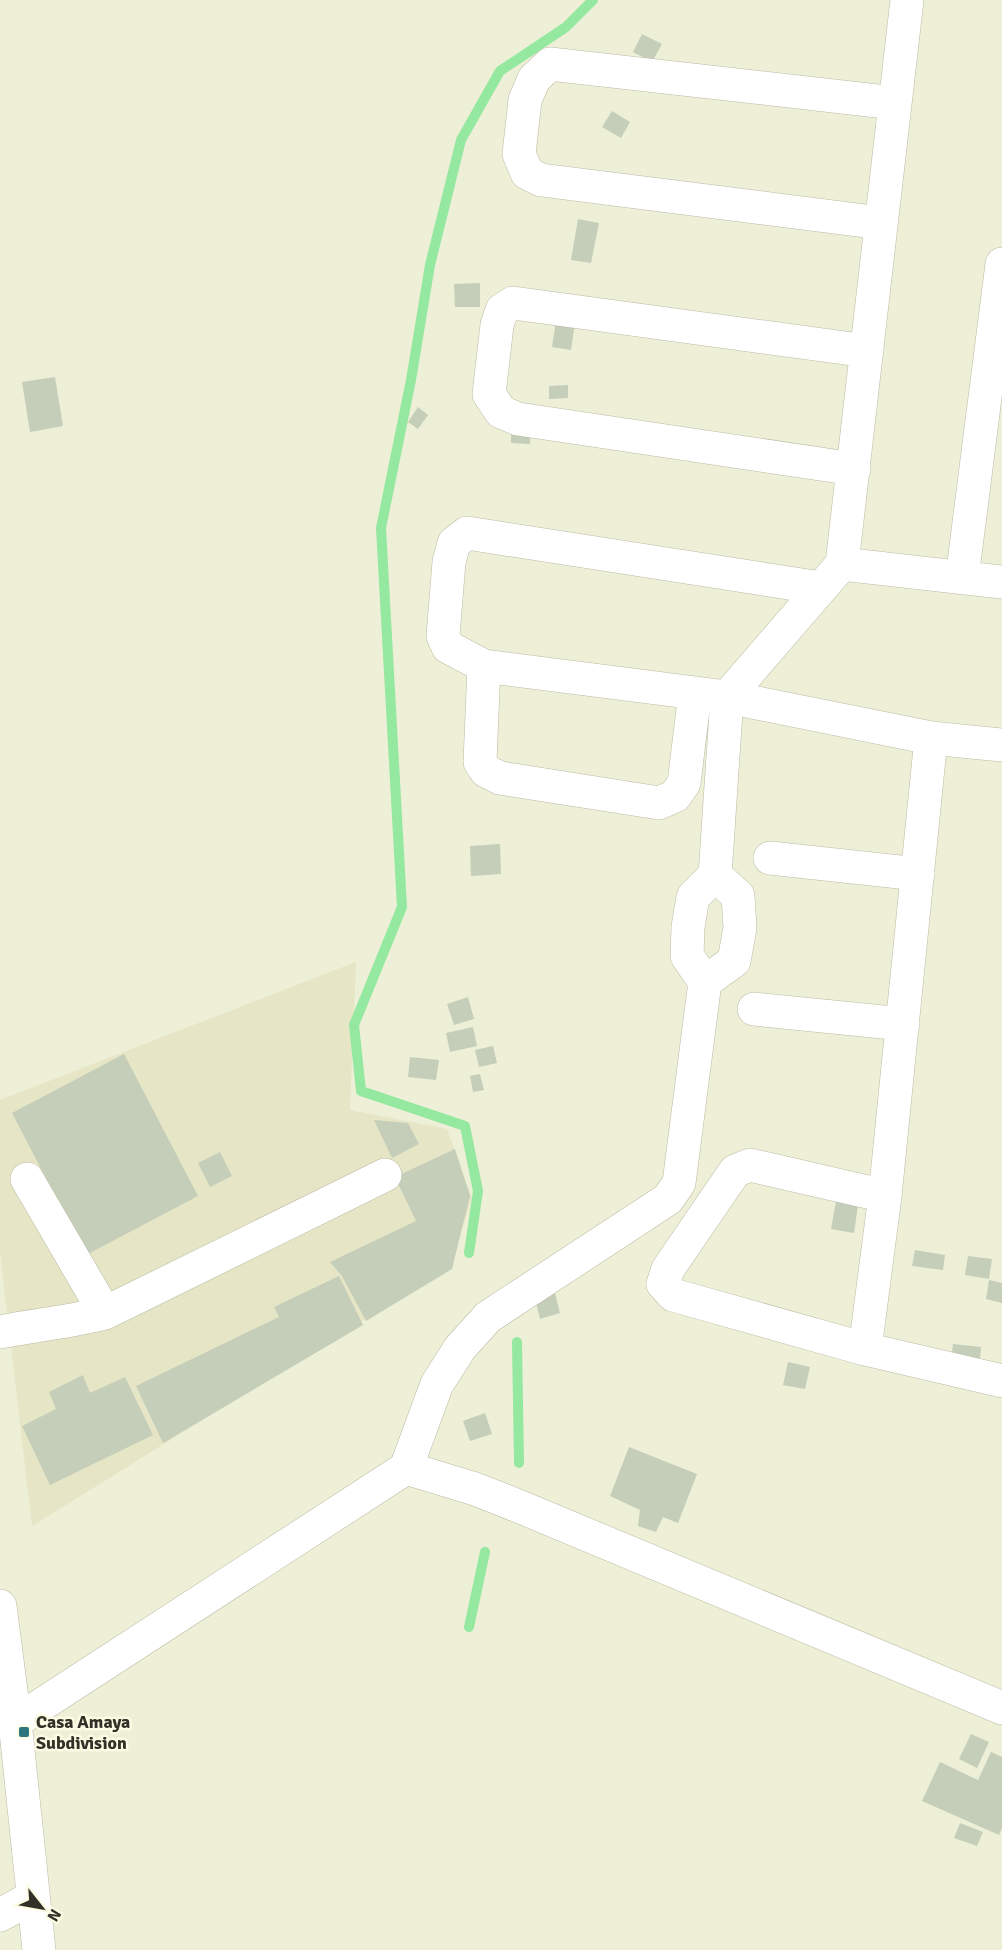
<svg xmlns="http://www.w3.org/2000/svg" width="1002" height="1950" font-family="Signika,sans-serif">
<style>
.built{fill:#e6e5c6}
.lines{fill:none;stroke-linecap:round;stroke-linejoin:round}
.stream{stroke:#94e8a0;stroke-width:10}
.building{fill:#c4ceb9}
.minor-casing{stroke:#bbbba5;stroke-width:34}
.major-casing{stroke:#bbbba5;stroke-width:34}
.minor{stroke:#fff;stroke-width:33}
.major{stroke:#fff;stroke-width:33}
.poi-dot{fill:#2e7580;stroke:#fcfce4;stroke-width:2}
.labels{text-anchor:middle;dominant-baseline:central;stroke-width:5;stroke-linejoin:round;paint-order:stroke}
.poi-label{font-size:18px;font-weight:bold;fill:#313128;stroke:#fcfce4;text-anchor:start}
</style>
<rect width="100%" height="100%" fill="#eeefd7"/>
<path class="built" d="M356 962 350 1110 447 1129 472 1198 450 1266 32 1526 0 1252V1100Z"/>
<g class="lines">
<path class="stream" d="M469 1253 478 1191 465 1126 361 1091 354 1025 402 907 381 528 411 380 430 265 461 140 500 71 566 27 593 0
M517 1342 519 1463
M469 1627 485 1552"/>
</g>
<path class="building" d="M642 34 662 44 652 62 633 52Z
M612 111 630 122 621 138 602 127Z
M578 219 599 223 591 263 571 260Z
M480 283V307H455L454 284Z
M556 321 575 323 571 350 552 347Z
M55 377 63 426 30 432 22 382Z
M568 385V398L549 399V386Z
M418 407 428 415 418 429 408 422Z
M511 428 531 429 530 444 511 443Z
M500 844 501 874 471 876 470 846Z
M468 997 474 1019 454 1025 447 1004Z
M473 1027 477 1046 450 1052 446 1033Z
M493 1046 497 1063 479 1067 475 1050Z
M124 1054 198 1196 86 1255 12 1113Z
M410 1057 439 1060 436 1080 408 1077Z
M480 1074 484 1090 473 1092 470 1076Z
M374 1120 408 1123 419 1144 392 1158Z
M455 1149 470 1196 452 1269 366 1321 342 1276 330 1262 416 1221 395 1177Z
M220 1152 232 1176 210 1187 198 1163Z
M836 1201 858 1205 854 1233 831 1229Z
M915 1250 945 1255 943 1270 912 1266Z
M968 1256 992 1259 989 1279 965 1275Z
M339 1276 363 1325 163 1443 136 1386 279 1317 274 1307Z
M989 1280 1002 1283V1303L986 1299Z
M555 1293 560 1313 540 1319 535 1299Z
M953 1344 981 1347 979 1372 950 1369Z
M788 1362 810 1367 805 1389 783 1385Z
M83 1375 90 1393 125 1377 153 1435 50 1485 22 1426 56 1409 49 1392Z
M485 1413 492 1434 470 1441 463 1421Z
M629 1447 697 1474 678 1523 663 1517 656 1532 638 1526 640 1510 610 1496Z
M971 1734 989 1742 977 1768 959 1759Z
M991 1752 1002 1757V1828L999 1835 922 1801 940 1762 978 1780Z
M960 1823 983 1832 977 1846 954 1838Z"/>
<g class="lines">
<g class="minor-casing">
<path id="minor" d="M881 223 541 180 527 173 519 154 525 100 534 79 550 64 895 103
M854 469 518 419 501 412 489 394 497 325 502 310 513 303 867 351
M842 564 907 0
M962 578 1002 264
M821 588 467 533 454 543 449 562 443 636 448 647 484 666 727 697 931 738 1002 745
M484 666 480 762 486 771 500 778 659 803 675 796 684 783 695 693
M770 858 918 874
M705 982 687 956 688 927 693 897 715 875
M754 1009 903 1024
M27 1179 105 1313
M885 1196 750 1165 735 1171 668 1269 663 1284 673 1295 865 1349 1002 1381
M0 1332C35 1325 70 1322 105 1313L385 1175
M865 1349 885 1196 931 738
M406 1468 437 1384 460 1348 488 1317 668 1199 679 1183 705 982 734 961 740 928 738 896 715 875 727 697 842 564 1002 582
M15 1722 406 1468 475 1489 523 1508 1002 1708
M0 1915 33 1897"/>
</g>
<g class="major-casing">
<path id="major" d="M0 1606 15 1722 39 1950"/>
</g>
<use href="#minor" class="minor"/>
<use href="#major" class="major"/>
</g>
<rect class="poi-dot" x="18" y="1726" width="12" height="12" rx="3"/>
<g class="labels">
<g class="poi-label">
<text x="36" y="1722">Casa Amaya<tspan x="36" dy="21">Subdivision</tspan></text>
</g>
</g>
<g transform="translate(42 1908) rotate(121)" stroke="#fcfce4" stroke-width="4.5" paint-order="stroke">
<path d="M0-4.5L10 22L0 15L-10 22Z" fill="#313128"/>
<text y="-9" font-size="16" font-weight="bold" text-anchor="middle" fill="#313128">N</text>
</g>
</svg>
